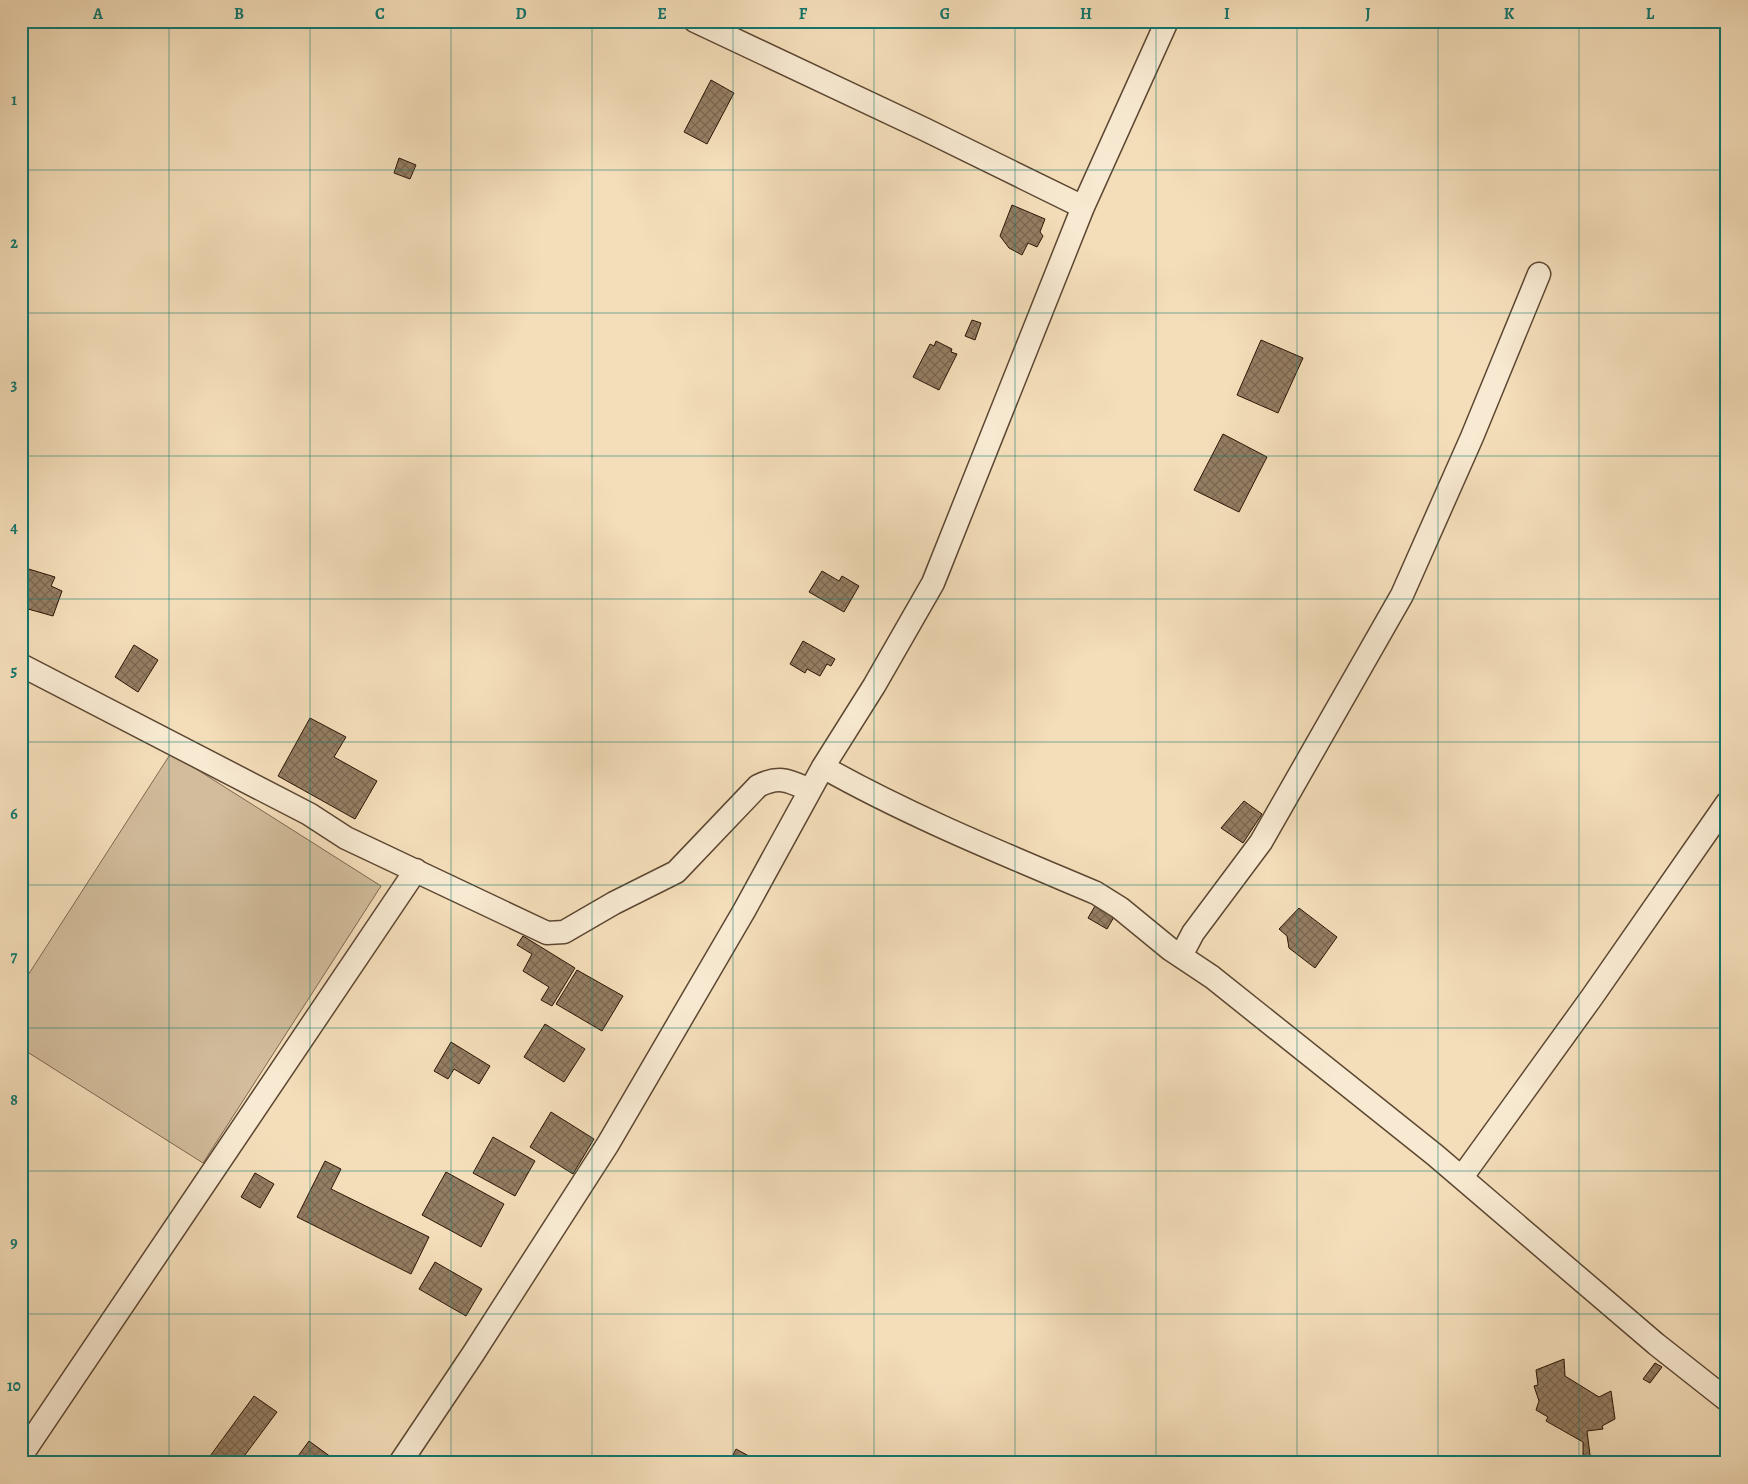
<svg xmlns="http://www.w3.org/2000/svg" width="1748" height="1484" font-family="Alegreya,serif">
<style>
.park{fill:#d2bc9b;stroke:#7e6850}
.building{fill:url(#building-cross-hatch);stroke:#2b1505}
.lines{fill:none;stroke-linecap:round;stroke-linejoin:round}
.minor-casing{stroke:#5d4732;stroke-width:25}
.minor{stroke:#f8ead2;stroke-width:22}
.grid{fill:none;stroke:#0f766e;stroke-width:1;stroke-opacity:0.55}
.neatline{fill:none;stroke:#0f766e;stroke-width:2}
.grid-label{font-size:16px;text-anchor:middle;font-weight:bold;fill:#0f766e}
</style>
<defs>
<pattern id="building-cross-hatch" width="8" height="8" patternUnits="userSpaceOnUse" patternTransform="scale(1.25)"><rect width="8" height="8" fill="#947e63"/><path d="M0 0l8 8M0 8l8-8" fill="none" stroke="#796650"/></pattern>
</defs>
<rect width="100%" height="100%" fill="#f4deba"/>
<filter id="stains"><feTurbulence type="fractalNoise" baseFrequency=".004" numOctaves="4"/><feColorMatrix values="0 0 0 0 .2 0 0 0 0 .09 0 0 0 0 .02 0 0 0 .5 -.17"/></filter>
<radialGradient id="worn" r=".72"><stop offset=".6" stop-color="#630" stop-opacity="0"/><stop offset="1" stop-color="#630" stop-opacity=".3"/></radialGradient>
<path class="park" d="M171 753 381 886 203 1163 21 1048V986Z"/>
<path class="building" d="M711 80 734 93 707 144 684 132Z
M399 158 416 165 410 179 394 173Z
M1012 205 1045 219 1040 232 1043 236 1037 247 1028 243 1022 255 1009 248 1000 236Z
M972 320 981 323 975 340 965 336Z
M1261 340 1303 358 1278 413 1237 395Z
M936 341 952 349 951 352 957 354 939 390 913 377 930 344 934 346Z
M1223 434 1267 457 1239 512 1194 490Z
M22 567 55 577 51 586 62 591 53 616 21 607 26 587 21 585Z
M822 571 839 581 842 576 859 586 844 612 809 592Z
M803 641 835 659 831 666 827 664 820 676 807 669 805 673 790 664Z
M134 645 158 660 138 692 115 677Z
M310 718 346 737 334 757 377 781 355 819 278 776Z
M1244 801 1262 814 1243 843 1221 828Z
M1095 906 1114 917 1107 929 1088 918Z
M1299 908 1337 937 1315 968 1289 948 1287 936 1279 929Z
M523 936 575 968 552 1006 541 1000 549 987 523 971 532 954 517 945Z
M577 970 623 996 602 1031 556 1004Z
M545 1024 585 1049 564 1082 524 1057Z
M451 1042 490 1066 479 1084 454 1069 448 1079 434 1071Z
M551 1112 594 1139 573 1174 530 1147Z
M493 1137 535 1161 515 1196 473 1173Z
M325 1161 341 1169 331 1189 429 1237 411 1274 297 1217Z
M446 1172 504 1204 481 1247 422 1215Z
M255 1173 274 1184 260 1208 241 1197Z
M435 1262 482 1289 466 1316 419 1289Z
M1564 1359 1565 1376 1599 1397 1611 1391 1615 1419 1602 1426 1603 1429 1587 1431 1591 1463H1583V1442L1546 1421 1548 1417 1536 1410 1539 1401 1534 1386 1538 1385 1536 1370Z
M1655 1363 1662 1367 1650 1383 1643 1379Z
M254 1396 277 1412 239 1463H205Z
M309 1441 331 1457 327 1463H293Z
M736 1449 758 1461 757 1463H729Z"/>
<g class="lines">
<g class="minor-casing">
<path id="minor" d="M695 21 924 129 1083 207
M21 665 309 814 346 838 547 933 564 932 614 903 676 872 758 786C780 775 789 781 810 790
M823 767C910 816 1004 854 1096 893L1120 908 1170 949 1212 977 1435 1155 1656 1344 1727 1400
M1181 956 1193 933 1261 842 1402 595 1472 437 1539 274
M1462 1177 1592 997 1727 803
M21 1456 416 870
M400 1463 473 1354 608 1144 744 911 823 767 874 686 933 583 1083 207 1167 21"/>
</g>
<use href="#minor" class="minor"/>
</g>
<path class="grid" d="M169 21V1463M310 21V1463M451 21V1463M592 21V1463M733 21V1463M874 21V1463M1015 21V1463M1156 21V1463M1297 21V1463M1438 21V1463M1579 21V1463M21 170H1727M21 313H1727M21 456H1727M21 599H1727M21 742H1727M21 885H1727M21 1028H1727M21 1171H1727M21 1314H1727"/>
<rect width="1748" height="1484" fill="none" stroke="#f4deba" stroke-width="55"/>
<rect x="28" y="28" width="1692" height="1428" class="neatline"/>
<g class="grid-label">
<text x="98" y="19">A</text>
<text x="239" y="19">B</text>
<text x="380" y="19">C</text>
<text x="521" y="19">D</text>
<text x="662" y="19">E</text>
<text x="803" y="19">F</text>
<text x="945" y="19">G</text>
<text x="1086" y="19">H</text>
<text x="1227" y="19">I</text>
<text x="1368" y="19">J</text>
<text x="1509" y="19">K</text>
<text x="1650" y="19">L</text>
<text x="14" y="105">1</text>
<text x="14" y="248">2</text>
<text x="14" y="390">3</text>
<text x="14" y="533">4</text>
<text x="14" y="676">5</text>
<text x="14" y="819">6</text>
<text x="14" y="962">7</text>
<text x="14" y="1105">8</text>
<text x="14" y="1248">9</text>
<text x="14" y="1391">10</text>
</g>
<rect width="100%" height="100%" filter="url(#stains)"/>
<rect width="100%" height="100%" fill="url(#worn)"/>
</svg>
